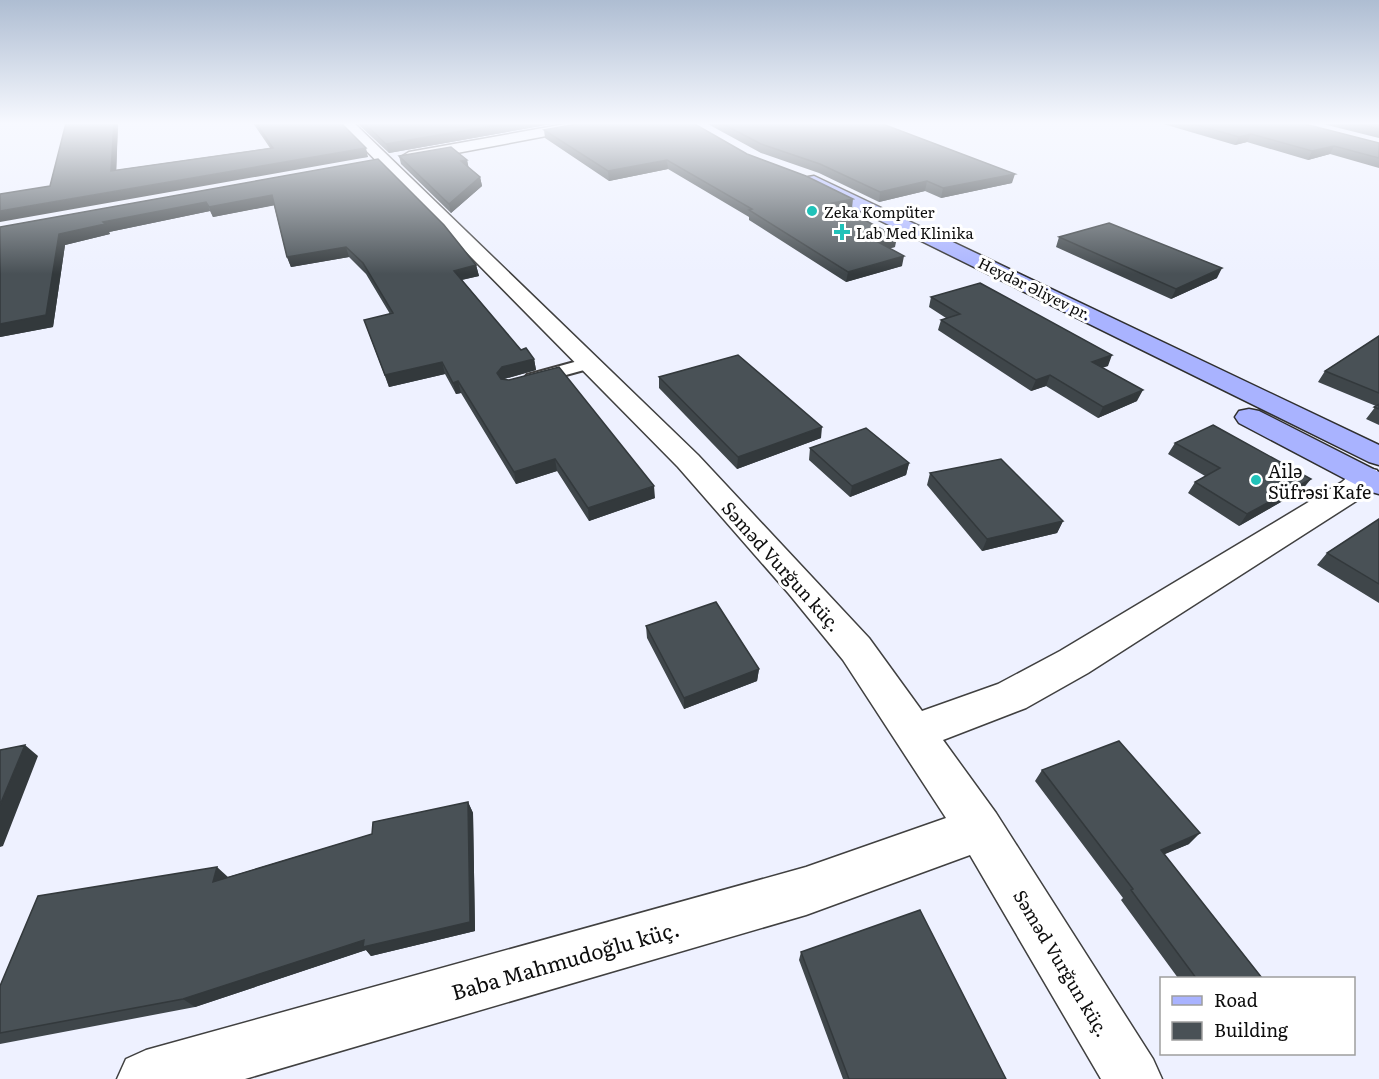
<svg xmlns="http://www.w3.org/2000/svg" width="1379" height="1079" font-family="Literata,serif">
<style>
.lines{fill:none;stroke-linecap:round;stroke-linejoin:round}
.lane-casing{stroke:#404040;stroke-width:4}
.street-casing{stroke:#404040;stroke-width:3}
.secondary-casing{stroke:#2f2f2f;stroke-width:3}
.lane{fill:#fff;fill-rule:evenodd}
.street{fill:#fff;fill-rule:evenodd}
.secondary{fill:#a9b3ff;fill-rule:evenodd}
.wall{fill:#3f464a}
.shaded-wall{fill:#33393c}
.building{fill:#495156;stroke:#33393c;stroke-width:1.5}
.poi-dot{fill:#21c2b9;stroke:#fff;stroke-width:2}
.labels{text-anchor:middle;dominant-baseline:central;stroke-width:6;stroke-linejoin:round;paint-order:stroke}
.far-poi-label{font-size:15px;fill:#0d0d0d;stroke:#fff;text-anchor:start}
.far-street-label{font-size:15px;fill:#0d0d0d;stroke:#fff}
.poi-label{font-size:18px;fill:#0d0d0d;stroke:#fff;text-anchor:start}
.street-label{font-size:18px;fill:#0d0d0d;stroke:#fff}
.near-street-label{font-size:21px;fill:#0d0d0d;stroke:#fff}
</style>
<rect width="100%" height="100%" fill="#eef1ff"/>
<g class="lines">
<g class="lane-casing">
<path id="lane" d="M589 358 595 359 598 363 595 367 533 384 527 383 524 379 527 375Z"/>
</g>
<g class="street-casing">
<path id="street" d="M339 123H354L698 455 869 638 922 711 998 684 1060 651 1342 482C1354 471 1360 466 1377 470L1379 480 1364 496 1088 673 1026 708 943 740 996 813 1153 1059 1162 1079H1101L970 855 806 915 245 1079H117L126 1059 146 1050 806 867 946 818 843 660 789 594 678 467Z
M571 123H601L594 127 409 162 401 157 409 152Z"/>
</g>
<g class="secondary-casing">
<path id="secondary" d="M814 176 1379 445V465L1369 462 808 185 806 181 808 177Z
M1249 409 1259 411 1379 472V494L1368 491 1239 423 1235 417 1239 411Z"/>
</g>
<use href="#lane" class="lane"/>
<use href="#street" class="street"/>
<use href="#secondary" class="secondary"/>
</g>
<path class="wall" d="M66 123H118L116 170 270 148 253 123H341L368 157 50 186Z
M357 123H557L389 153Z
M706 123H880L1012 183 941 198 925 191 879 202 819 173 761 153Z
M1160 123H1301L1379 143V168L1330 154 1308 160 1247 142 1235 145Z
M1319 123H1379V138Z
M544 130 747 154 852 208 845 210 895 247 890 248 902 266 846 282 749 220V217L668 169 609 181 545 138Z
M399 156 467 160 468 167 480 177 482 186 451 213 401 164Z
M378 159 476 265 479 276 462 280 521 350 534 359 536 370 504 379 655 498 589 521 557 471 516 484 461 393 456 394 445 374 389 387 368 331 390 314 366 274 349 257 291 267 287 257 274 205 213 217 210 211 109 232 110 234 65 245 53 327 0 337V227Z
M1059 237 1217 278 1171 299 1056 247Z
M931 297 1108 366 1102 367 1137 401 1098 418 1046 386 1031 391 938 330 941 320 946 318 929 307Z
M1379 336V425L1366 419 1376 406 1318 382 1325 371Z
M659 377 821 438 737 469 659 388Z
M1175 443 1302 490 1239 526 1188 493 1195 482 1205 476 1168 454Z
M810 448 909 463 906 475 850 497 809 460Z
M930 473 1063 521 1057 533 982 551 927 485Z
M1379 519V603L1317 565 1327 553Z
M646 626 759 669 757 681 684 709 647 638Z
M1042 770 1189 844 1164 854 1262 978H1178L1121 900 1123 898 1035 781Z
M468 802 473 813 475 931 371 956 366 950 195 1007 0 1044V986L228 877 372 834Z
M801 952 1006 1079H843L799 960Z"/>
<path class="shaded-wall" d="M114 123H118L116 180 111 171Z
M509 123H557L389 153 386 144Z
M1251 134 1247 142 1235 145 1239 137Z
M1334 146 1330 154 1308 160 1312 151Z
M366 148 368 157 0 222V211Z
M467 160 469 169 461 161Z
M667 160 668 169 609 181 608 171Z
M1015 174 1012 183 941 198 943 188Z
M480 177 482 186 451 213 449 204Z
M927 181 925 191 879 202 880 192Z
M272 195 276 205 213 217 209 207Z
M853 199 852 208 831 213 832 203Z
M206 202 210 211 109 232 110 234 65 245 53 327 0 337V324L59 234 103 222Z
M897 237 895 247 876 252 878 242Z
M346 247 349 257 291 267 287 257Z
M904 256 902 266 846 282 848 272Z
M476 265 479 276 456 281 454 271Z
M1222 268 1217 278 1171 299 1176 289Z
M1112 355 1108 366 1087 373 1092 362Z
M534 359 536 370 504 379 500 385 497 373 502 367Z
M442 362 445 374 389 387 385 375Z
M1050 375 1046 386 1031 391 1036 380Z
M458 381 461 393 456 394 453 383Z
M1143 390 1137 401 1098 418 1103 407Z
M822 427 821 438 737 469 738 457Z
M555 459 557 471 516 484 514 472Z
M909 463 906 475 850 497 852 486Z
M1311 479 1302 490 1239 526 1247 514Z
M654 486 655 498 589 521 588 508Z
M1063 521 1057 533 982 551 987 539Z
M759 669 757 681 684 709V698Z
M25 745 38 756 3 846 0 847V805Z
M468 802 473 813 475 931 371 956 366 950 195 1007 183 999Z
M1200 833 1189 844 1151 860 1161 850Z
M217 867 228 877 224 891 213 882Z"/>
<path class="building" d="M66 123H114L111 171 273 148 256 123H341L366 148 0 211V194L50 186Z
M364 123H509L386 144Z
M582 123H693L747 154 806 176 853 199 832 203 897 237 878 242 904 256 848 272 749 210 752 209 667 160 608 171 544 130Z
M721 123H880L1015 174 943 188 927 181 880 192 820 164 761 144Z
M1190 123H1301L1379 143V158L1334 146 1312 151 1251 134 1239 137Z
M1355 123H1379V129Z
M451 147 467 160 461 161 480 177 449 204 399 156Z
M378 159 444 225 476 265 454 271 521 350 526 348 534 359 502 367 497 373 501 379 509 380 559 367 654 486 588 508 555 459 514 472 458 381 453 383 442 362 385 375 364 320 393 313 363 263 346 247 287 257 272 195 209 207 206 202 103 222 105 224 59 234 46 315 0 324V227Z
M1109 223 1222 268 1176 289 1059 237Z
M980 283 1112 355 1092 362 1143 390 1103 407 1050 375 1036 380 941 320 960 314 931 297Z
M1379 336V393L1325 371Z
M738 355 822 427 738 457 659 377Z
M1379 404V409L1374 407Z
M1213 425 1311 479 1247 514 1195 482 1220 468 1175 443Z
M866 428 909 463 852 486 810 448Z
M1001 459 1063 521 987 539 930 473Z
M1379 519V584L1327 553Z
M716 602 759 669 684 698 646 626Z
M1119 741 1200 833 1161 850 1262 978H1196L1131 890 1133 889 1042 770Z
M25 745 0 805V750Z
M468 802 470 922 363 947 364 940 183 999 0 1033V986L38 896 217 867 213 882 372 834 373 822Z
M920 910 1006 1079H849L801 952Z"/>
<linearGradient id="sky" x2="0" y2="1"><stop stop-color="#aebdd2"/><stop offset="0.45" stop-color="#f7f9ff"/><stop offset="1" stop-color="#f7f9ff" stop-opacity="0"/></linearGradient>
<rect width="1379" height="274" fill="url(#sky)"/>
<g class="poi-dot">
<circle cx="812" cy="211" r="6"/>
<path d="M839 223h6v6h6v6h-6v6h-6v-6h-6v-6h6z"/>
<circle cx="1256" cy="480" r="6"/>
</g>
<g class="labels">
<g class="far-poi-label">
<text x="824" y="211">Zeka Kompüter</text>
<text x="856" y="232">Lab Med Klinika</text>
</g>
<g class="far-street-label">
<text transform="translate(1035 288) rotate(26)">Heydər Əliyev pr.</text>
</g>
<g class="poi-label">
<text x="1268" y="470">Ailə<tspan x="1268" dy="21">Süfrəsi Kafe</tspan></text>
</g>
<g class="street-label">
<text transform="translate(782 566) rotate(48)">Səməd Vurğun küç.</text>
<text transform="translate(1062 963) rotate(59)">Səməd Vurğun küç.</text>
</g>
<g class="near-street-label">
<text transform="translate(565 959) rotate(-16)">Baba Mahmudoğlu küç.</text>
</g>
</g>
<rect x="1160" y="977" width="195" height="78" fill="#ffffff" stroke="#9e9e9e" stroke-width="1.5"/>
<rect x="1172" y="996" width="30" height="9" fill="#a9b3ff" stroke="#9e9e9e" stroke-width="1.5"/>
<text x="1214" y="1007" font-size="18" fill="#0d0d0d">Road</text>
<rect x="1172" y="1022" width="30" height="18" fill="#495156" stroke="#9e9e9e" stroke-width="1.5"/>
<text x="1214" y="1037" font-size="18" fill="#0d0d0d">Building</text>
</svg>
